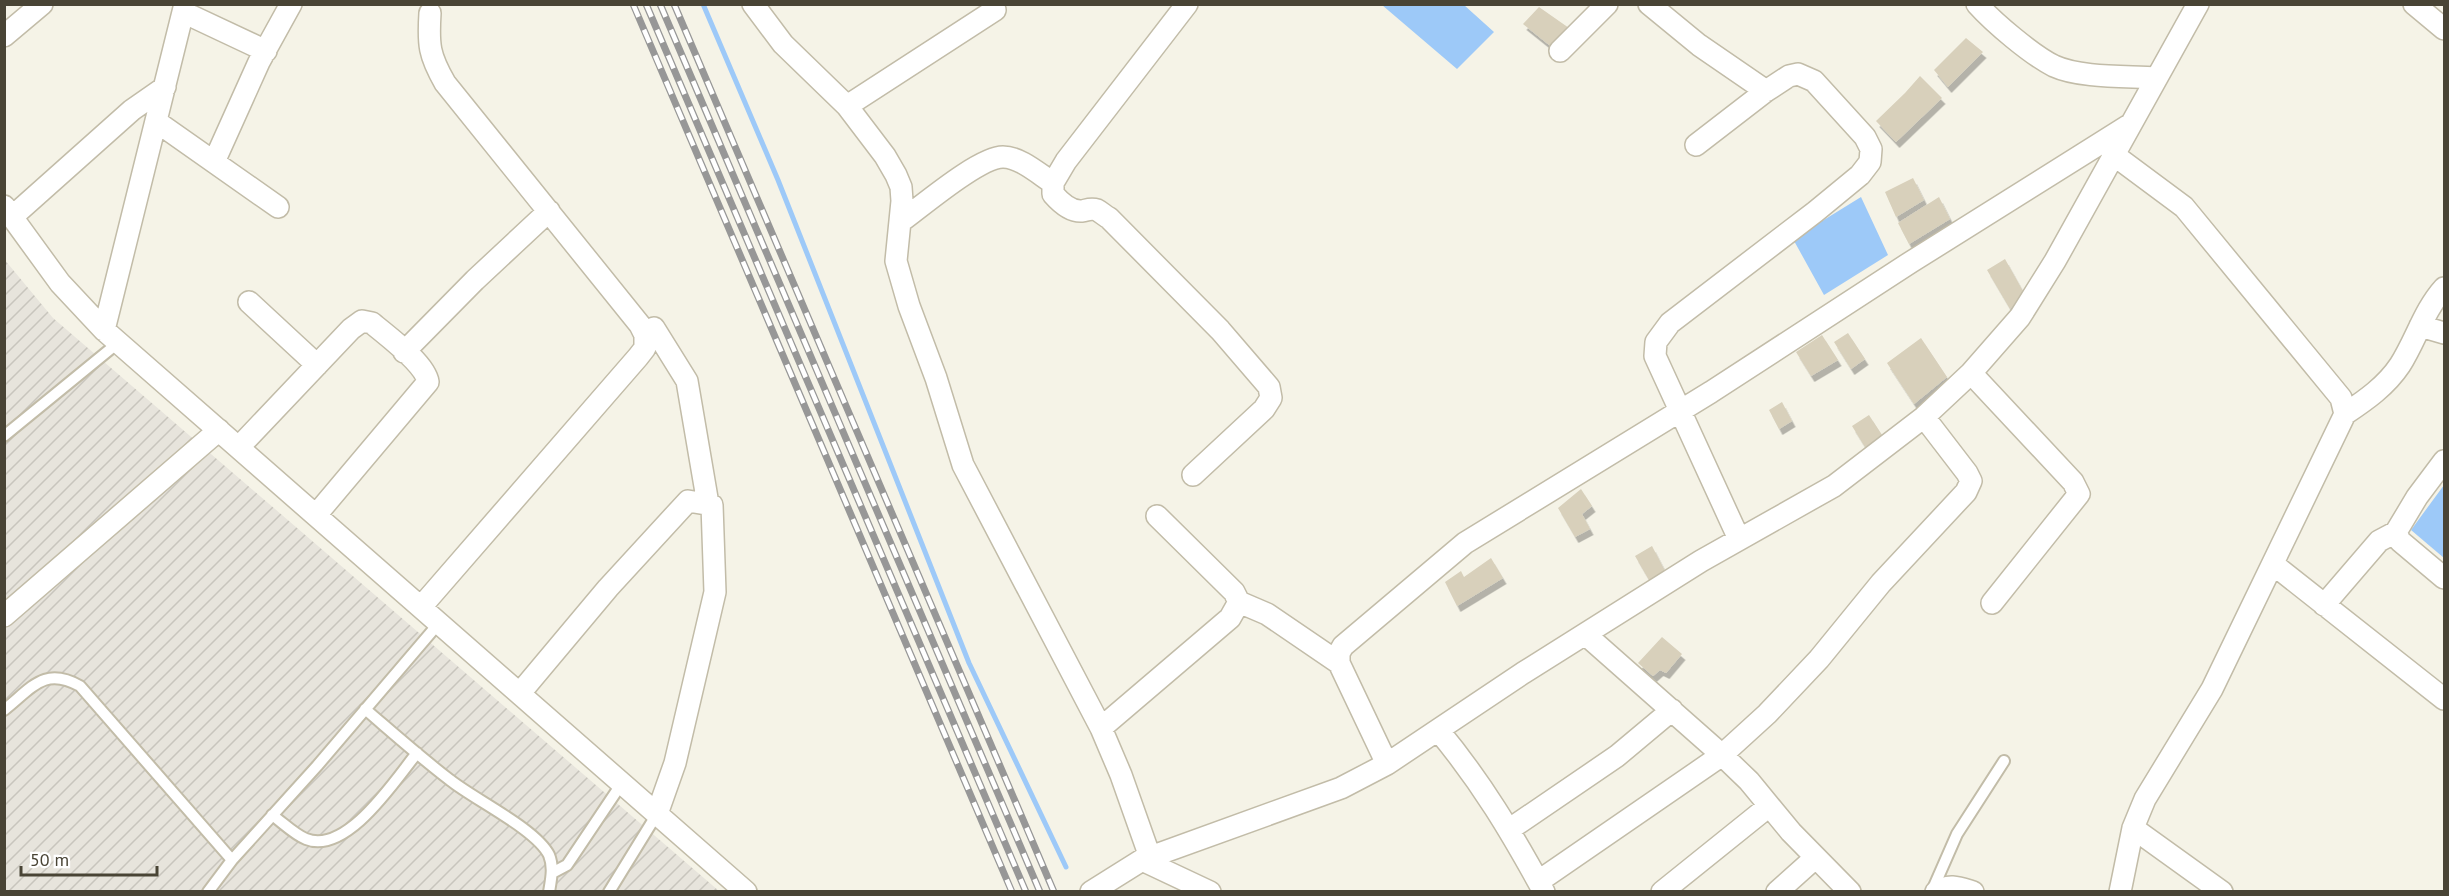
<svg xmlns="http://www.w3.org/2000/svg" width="2449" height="896" font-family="'PT Sans',sans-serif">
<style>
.industrial{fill:url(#industrial-furrows)}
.water{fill:#9dc9f8}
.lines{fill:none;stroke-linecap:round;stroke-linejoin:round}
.stream{stroke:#9dc9f8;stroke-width:5}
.building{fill:#d8d0bb;filter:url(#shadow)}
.lane-casing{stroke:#c2bca8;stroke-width:14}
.street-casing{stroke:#c2bca8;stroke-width:24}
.lane{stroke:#fff;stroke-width:10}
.street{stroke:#fff;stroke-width:21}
.rail-casing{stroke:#979797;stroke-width:7}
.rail{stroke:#fff;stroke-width:4.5;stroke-dasharray:14;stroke-linecap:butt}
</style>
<defs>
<pattern id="industrial-furrows" width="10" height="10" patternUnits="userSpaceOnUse" patternTransform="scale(1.5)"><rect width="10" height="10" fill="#e7e4dc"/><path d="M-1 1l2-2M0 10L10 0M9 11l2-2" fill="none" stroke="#c8c5bd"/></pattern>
<filter id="shadow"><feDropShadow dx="3.5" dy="6" stdDeviation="0" flood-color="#0004"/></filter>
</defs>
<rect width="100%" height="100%" fill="#f5f3e7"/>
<path class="industrial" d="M4 259 53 318 719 891H5Z"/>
<path class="water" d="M1382 5H1464L1494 32 1457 69Z
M1861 197 1888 255 1824 295 1793 239Z
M2444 485V558L2411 530Z"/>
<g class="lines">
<path class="stream" d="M703 4 778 180 969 663 1066 867"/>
</g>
<path class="building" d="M1539 7 1569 28 1553 48 1523 24Z
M1966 38 1983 52 1948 87 1934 70Z
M1920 76 1942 98 1896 142 1876 121 1905 93Z
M1913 178 1924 200 1896 217 1885 192Z
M1939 197 1950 219 1909 244 1898 223Z
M2005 259 2024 293 2010 309 1987 270Z
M1848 333 1865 359 1851 369 1834 342Z
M1822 335 1838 360 1811 376 1796 352Z
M1921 338 1947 377 1914 404 1887 363Z
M1782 402 1792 421 1779 429 1769 410Z
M1869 415 1882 435 1865 447 1852 426Z
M1581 489 1592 506 1582 514 1590 529 1575 537 1558 508Z
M1652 546 1666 573 1649 580 1635 556Z
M1491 558 1503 578 1457 606 1445 582 1461 571 1464 577Z
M1662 637 1682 654 1666 673 1660 670 1653 676 1638 663Z"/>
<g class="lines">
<g class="lane-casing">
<path id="lane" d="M4 436 119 342
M365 709C393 733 421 758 450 780 475 800 536 829 549 855 554 867 551 880 549 892
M4 710C32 688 44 666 80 686L232 860
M272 815C282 822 295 835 306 839 347 855 395 780 417 753
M552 873 567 865 622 783
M1932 891 1957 834 2004 761
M208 892 232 860 317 766 439 623
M609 892 657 814"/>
</g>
<g class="street-casing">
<path id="street" d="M753 4 783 44 847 106 885 156 896 175 901 187 902 201 896 261 909 306 936 378 963 465 1101 728 1121 775 1150 857
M1187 4 1066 161 1053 183V194C1060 202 1070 212 1082 211 1087 210 1091 208 1097 210 1101 212 1105 216 1109 218L1220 330 1269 387 1271 398 1264 409 1193 475
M1649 4 1699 45 1766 91
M1977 4C1994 23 2032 55 2054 66 2080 78 2127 76 2156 78
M2414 4 2444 29
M183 12 266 51
M4 36 42 4
M1560 51 1607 4
M847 106 995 10
M157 122 278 207
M1696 145 1766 91 1789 76 1798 74 1814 81 1865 137 1871 149 1870 162 1860 175 1815 212 1670 323 1656 342 1655 356 1739 539
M2114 155 2184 207 2341 398 2345 414 2212 689 2145 799 2133 828 2120 892
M214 162 259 62 291 4
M4 206 60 283 104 330 746 892
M12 217 132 110 165 87
M900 222C921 207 979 157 1003 157 1020 157 1039 174 1053 183
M249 302 317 365
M2420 326 2444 333
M654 328 687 381 708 504
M104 330 185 4
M404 352 475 280 549 211
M1971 373 2073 482 2079 494 1992 603
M2345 414C2366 400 2386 386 2400 365 2416 340 2424 310 2444 288
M239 447 351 329 362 321 372 323C387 336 425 363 428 382L316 515
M2444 461 2417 497 2396 532 2400 541 2444 578
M2273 564 2444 699
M1239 602 1267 614 1339 663
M2324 605 2379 541 2396 532
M421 607 638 357 645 348V335L640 325 445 83C429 55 428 45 430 13
M4 616 219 430
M1585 634 1722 755 1749 781 1791 832 1850 892
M520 693 608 588 688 501 712 505 715 592 675 763 657 814
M1101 728 1230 618 1239 602 1234 592 1157 516
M1438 730C1482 783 1511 832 1544 892
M1387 764 1339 663V653L1343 646 1465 543 1711 392 1911 262 2131 124
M2133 828 2222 892
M1510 829 1617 756 1672 710
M1142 860 1210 892
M1539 881 1722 755 1767 714 1819 659 1881 583 1966 492 1971 481 1967 473 1924 417
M1091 892 1142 860 1341 788 1387 764 1523 673 1701 561 1834 486 1924 417 1971 373 2020 317 2055 261 2198 4
M1662 892 1769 806
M1777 892 1815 858
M1936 892C1949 883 1960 888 1973 892"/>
</g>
<use href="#lane" class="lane"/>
<use href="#street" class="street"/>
<g class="rail-casing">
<path id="rail" d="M633 4 1012 892
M646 4 1026 892
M660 4 1040 892
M674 4 1054 892"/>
</g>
<use href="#rail" class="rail"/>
</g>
<rect width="2449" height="896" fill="none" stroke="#494435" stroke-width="12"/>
<path d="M21 866v9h136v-9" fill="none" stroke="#494435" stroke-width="3"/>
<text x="30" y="866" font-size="18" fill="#494435" stroke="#ffffff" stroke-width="4.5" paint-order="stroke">50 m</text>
</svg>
